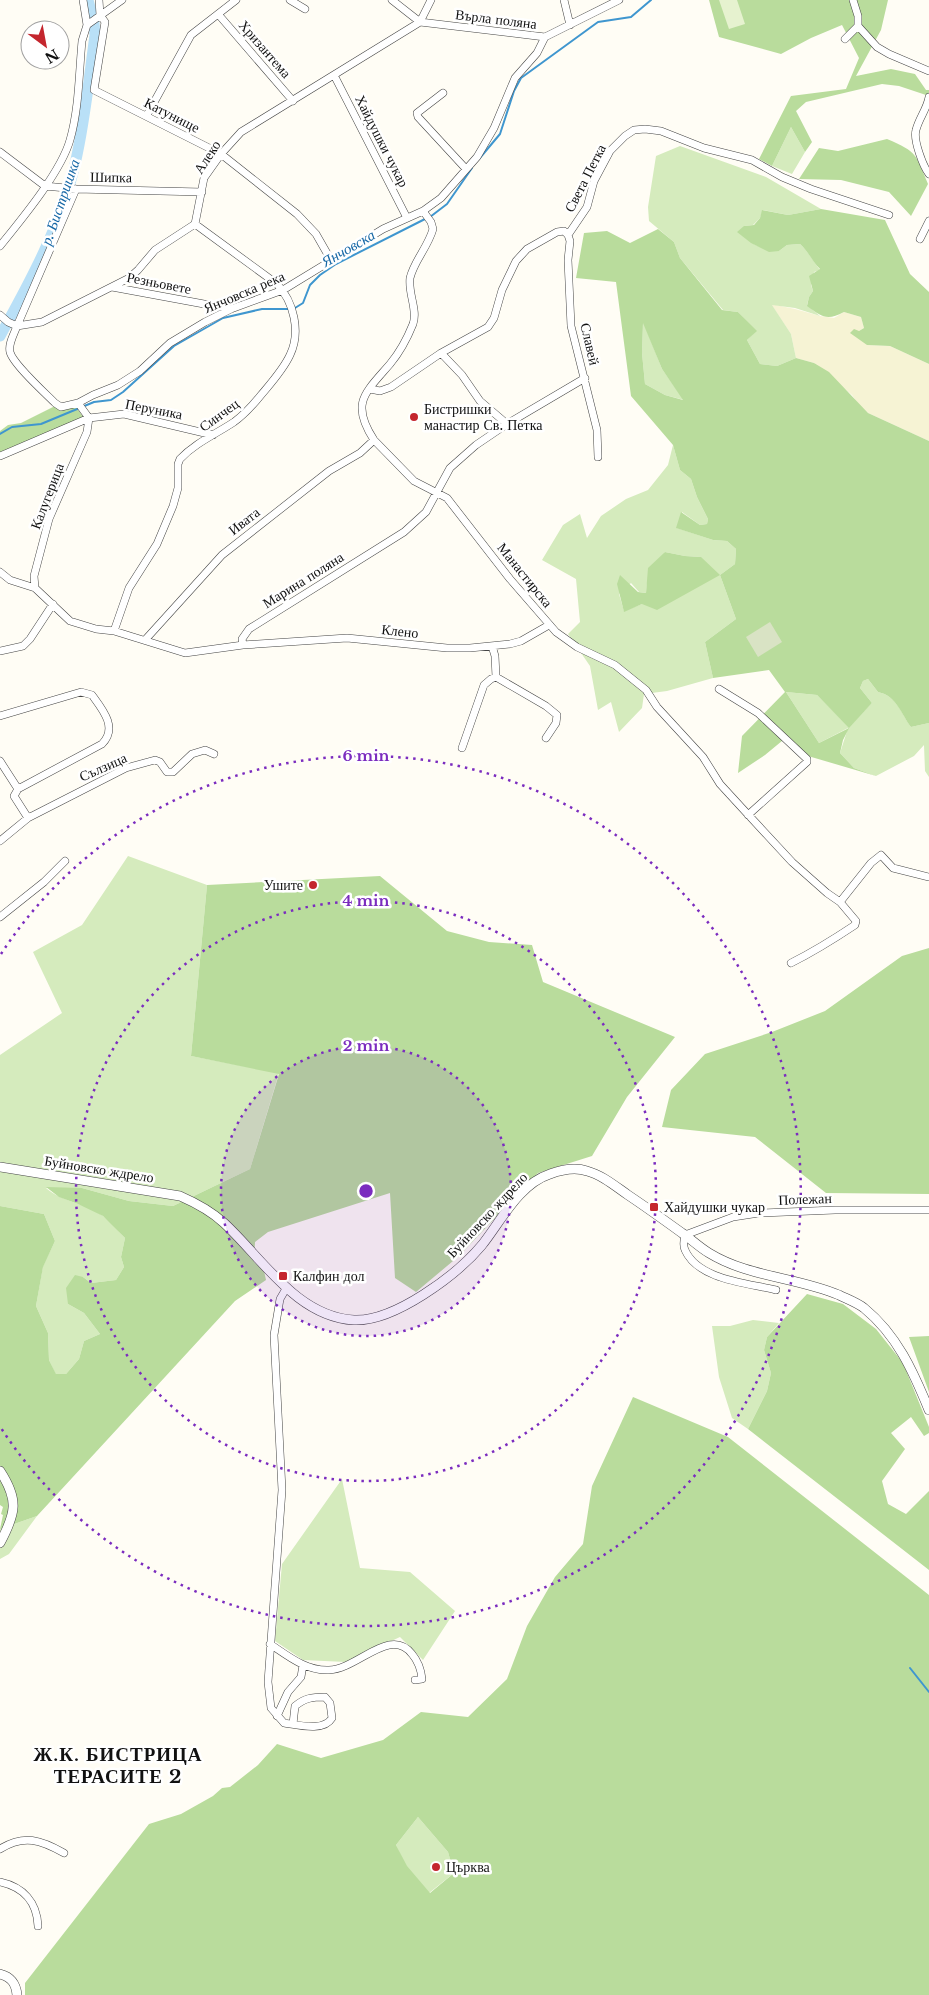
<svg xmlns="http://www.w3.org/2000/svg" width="929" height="1995" font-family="'Libre Baskerville',serif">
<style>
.farmland{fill:#f6f3d4}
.green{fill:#d5ebbd;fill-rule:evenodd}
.forest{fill:#b9dc9c;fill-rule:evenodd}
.cemetery{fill:#d9e3c4}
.pitch{fill:#e6f2cf}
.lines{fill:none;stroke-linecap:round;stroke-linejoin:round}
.stream{stroke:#3f96cf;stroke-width:2}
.river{stroke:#b9e0f7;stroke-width:11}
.minor-casing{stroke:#444;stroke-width:8}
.tertiary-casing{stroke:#444;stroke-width:10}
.minor{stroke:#fff;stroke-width:7}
.tertiary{stroke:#fff;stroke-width:9}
.ring{fill:none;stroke:#7b2cbf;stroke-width:2.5;stroke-dasharray:2.5 5}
.poi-dot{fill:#c4262e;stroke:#fff;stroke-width:2}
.labels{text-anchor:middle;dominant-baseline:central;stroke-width:5;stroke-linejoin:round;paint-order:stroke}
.street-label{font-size:14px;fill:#111;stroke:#fff}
.poi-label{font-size:14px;fill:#111;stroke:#fff;text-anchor:start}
.water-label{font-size:15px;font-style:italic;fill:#1768a6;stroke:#fff}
.district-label{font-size:19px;font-weight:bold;letter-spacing:1px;fill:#111;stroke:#fff}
.centre{fill:#7b2cbf;stroke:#fff;stroke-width:2.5}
.ring-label{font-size:15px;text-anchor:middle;font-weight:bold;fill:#7b2cbf;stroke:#fff;stroke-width:5;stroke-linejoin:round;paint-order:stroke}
</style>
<rect width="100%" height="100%" fill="#fffdf5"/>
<path class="farmland" d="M771 304 795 309 820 316 834 318 844 312 861 317 864 328 859 331 867 345 890 346 929 364V441L868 413 859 405 852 395 814 363 796 358 791 334Z"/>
<path class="green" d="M791 127 805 152 792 174 772 166Z
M680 146 766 177 821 209 788 215 763 210 760 218 753 225 744 226C747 248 760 246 779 251L787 245 800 244C808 251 813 261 820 270L814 272 811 285 813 291 809 297 807 305 820 316 795 308 772 305 791 334 796 358 777 366 760 364 747 340 756 331 738 312 723 310 680 258 674 242 649 221 648 207 656 156Z
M643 321 662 369 684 400 665 395 645 384 642 353Z
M673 445 680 470 691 479 697 497 708 519 707 524 700 525 682 512 677 528 713 540 727 541 736 549 735 564 720 575 736 619 705 642 713 678 667 691 644 694 642 708 619 732 611 702 598 710 590 666 568 634 580 622 576 579 542 560 563 525 580 514 587 538 601 516 626 499 648 490 668 465ZM665 552 685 556 701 557 642 604 624 611 619 594 631 583 639 592 646 593 647 583Z
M868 679 878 692C897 696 901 713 911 727L929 723V777L925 771 924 745 914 756 876 776 854 768 840 753 848 728 819 743 786 692 817 695 849 727 872 703 860 688 863 681Z
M128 856 207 885 191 1056 279 1073 250 1169 173 1206 129 1201 82 1188H46C62 1202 85 1203 103 1216 111 1222 118 1231 125 1238L121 1257 124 1267 116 1280 91 1283 83 1277 68 1304 84 1313 100 1334 84 1341 79 1359 66 1374 56 1375 49 1360 48 1333 36 1306 43 1266 55 1241 44 1214 0 1206V1055L62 1013 33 952 82 925Z
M753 1320 779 1323 767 1337 764 1350 771 1373 767 1391 748 1429 732 1418 719 1377 712 1326H730Z
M342 1479 360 1568 410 1572 455 1611 423 1660 400 1637 346 1662 303 1660 275 1641 282 1564Z
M37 1516 9 1554 0 1559V1529Z
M418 1817 448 1852 454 1873 429 1893 406 1866 396 1845Z"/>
<path class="forest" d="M709 0H888L881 30 856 76 891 69 915 74 926 90H929V96L899 86 882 84 806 102 796 111 812 142 805 152 791 127 772 166 759 159 791 96 846 89 859 58 842 25 811 38 781 54 719 37Z
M887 139C918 152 916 155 928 184L911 216 889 192 841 180 799 179 819 148 838 151Z
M821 209 885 220 910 274 929 292V364L890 346 867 345 850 333 854 329 859 331 864 328 861 317 844 312C827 321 822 317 807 306L809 297 813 291 809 276 820 269C812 261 808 251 800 244L787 245 779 251 769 252 751 243 737 232 744 226 754 225 760 218 762 210 788 215Z
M658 229 674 242 680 258 722 310 738 312 757 331 747 340 760 364 777 366 796 358 814 363 829 372 868 413 929 441V723L911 727C901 714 897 696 878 692L868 679 863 681 860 688 872 703 849 728 843 740 840 753 854 768 876 776 808 756 788 736 765 755 738 773 742 736 785 692 769 670 713 678 705 642 736 619 720 575 657 610 642 604 624 612 617 584 620 575 638 592 646 593 648 568 665 552 685 556 701 557 720 575 735 564 736 549 727 541 713 540 676 528 681 512 700 525 707 524 708 519 697 497 691 479 680 470 673 445 631 396 616 282 576 278 584 233 607 231 630 243ZM643 323 662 369 683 400 665 395 645 384 642 353ZM786 692 817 695 849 728 819 743Z
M55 406 76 407 84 418 0 454V431L8 425 21 423Z
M380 876 447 931 489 942 532 945 543 982 675 1037 627 1097 592 1156 538 1173 459 1256 416 1292 395 1278 390 1193 268 1232 255 1242 254 1262 264 1271 266 1280 235 1301 37 1516 0 1529 3 1515 1 1514 3 1507 0 1505V1206L44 1214 55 1241 43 1267 36 1306 48 1333 49 1360 56 1374H66L79 1359 84 1341 100 1334 84 1313 68 1304 66 1288 75 1275 83 1277 91 1283 116 1280 124 1267 121 1257 125 1238 103 1216 78 1204 59 1197 46 1187 82 1188 129 1201 173 1206 250 1169 279 1074 191 1056 207 885Z
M929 948V1194L826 1193 755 1137 662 1127 671 1090 705 1054 772 1032 825 1011 902 956Z
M807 1294 843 1304 876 1329 903 1363 929 1427V1433L924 1436 911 1417 891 1433 905 1449 882 1481 888 1504 906 1514 929 1491V1570L748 1429 767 1391 771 1373 764 1350 767 1337Z
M929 1336V1392L909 1337Z
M633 1397 728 1437 929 1595V1995H25V1983L149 1824 181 1814 213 1796 222 1788 230 1787 258 1765 277 1744 321 1758 383 1740 421 1712 468 1717 507 1679 527 1626 555 1577 583 1544 592 1486ZM418 1817 448 1852 454 1873 430 1893 407 1866 396 1845Z"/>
<path class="cemetery" d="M770 622 782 642 758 657 746 637Z"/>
<path class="pitch" d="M719 0H737L745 24 729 29Z"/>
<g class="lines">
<path class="stream" d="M479 159 500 134 514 91 521 78 598 22 631 17 651 0
M430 217 447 204 472 168
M295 308 303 303 310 285 320 275 336 264 425 219
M0 434 12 427 41 424 94 402 111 400 123 392 174 346 223 318 262 309H290
M910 1668 929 1692"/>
<path class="river" d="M0 336C30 282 61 225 75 164 85 122 89 78 95 35L94 23 88 0"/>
<g class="minor-casing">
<path id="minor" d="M83 0 87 25
M99 0 100 15 105 22 94 90 221 154 297 214 316 234 332 262
M290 0 305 9
M392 0 420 22 545 37
M564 0 570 25
M218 14 293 101
M858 26 877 47 889 54 929 71
M845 39 858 26V16L853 0
M334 75 407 218
M443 93 417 113 418 117 466 169
M929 97C927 109 919 118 916 130 913 140 923 166 929 174
M147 115 191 35 236 0
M0 152 45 186 76 189 202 192
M423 211 431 222 433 229C428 247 414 261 410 278 408 294 418 310 413 324 407 339 400 352 390 364 365 393 350 403 374 440L414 481 447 498 510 579 556 632 577 647 615 665 646 690 657 707 703 757 720 784 742 808 792 862 827 893 840 902 856 921 855 925C834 939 813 952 791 963
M568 235 587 207 594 181 610 151 625 136 634 130 645 129 661 131 704 148 752 160 782 177 811 189 889 215
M568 235 570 241 568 260 571 326 597 430 598 457
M920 239 929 221
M0 246C21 220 61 172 70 140 79 109 79 73 82 41L87 25 122 0
M112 287 231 309
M0 315 8 322 17 326C14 334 8 344 10 352 13 364 45 393 55 403L61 407 78 403 89 418 87 432 49 519 34 576 35 588
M17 326 42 322 129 278 138 270 155 250 195 224 204 178 221 154 241 132 420 22 431 0
M17 326 76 189
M441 353 462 375 480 401 507 424
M370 389 380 391 391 387 441 353 488 327 494 318 502 290 516 261 527 249 557 232 564 231 568 235
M78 403 93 395 118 385 140 371 170 343 205 322 231 309 283 290 383 229 423 211 441 198 477 157 494 128 515 78 537 53 545 37 619 0
M0 456 89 418 124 414 213 435
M0 572 10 580 35 588 70 621 96 629 114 631 185 653 243 645 347 638 447 648H470L510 644 521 641 549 625
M114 631 129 588 157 544 173 506 178 488V464L180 459C195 443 216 434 234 422 244 415 253 405 261 395 271 383 283 370 290 355 301 332 294 302 277 284L195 224
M145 640 222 555 329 471 360 453 374 440
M243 645 242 639 249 629 404 532 426 512 450 468 476 445 507 424 585 378
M492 646 495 656 496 677
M0 651 23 646 30 639 53 604
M496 677 546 706 557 715 556 723 546 738
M719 689 758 713 807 759V762L748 815
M0 716 81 692 92 695C103 710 118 728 102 744L18 789 14 796 28 818
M462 748 484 685 491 679 496 677
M0 761 18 789
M0 841 28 818 126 768 155 760 160 762 167 772H173L192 754 205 750 214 754
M840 902 871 863 881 855 893 868 929 877
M0 917 44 882 65 861
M287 1287 280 1299 274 1335 282 1490 268 1682 271 1708 284 1723C298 1725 324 1732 332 1718L330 1703 325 1697C312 1697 305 1698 295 1706L293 1724
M776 1290C748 1283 698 1280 685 1250 683 1246 684 1239 685 1235L733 1217 759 1213 835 1210H929
M270 1644C288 1656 306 1671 329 1670 358 1669 390 1626 412 1654 418 1661 421 1669 422 1679L415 1680
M277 1716 288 1692 301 1677 303 1665
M0 1849C24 1834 41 1840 64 1853
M0 1882C23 1887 37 1902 38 1926"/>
</g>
<g class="tertiary-casing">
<path id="tertiary" d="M0 1167 180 1196C196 1203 211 1211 224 1223 262 1258 297 1317 354 1320 394 1322 457 1275 482 1245 501 1221 519 1184 550 1174 561 1170 575 1167 587 1171 602 1175 615 1186 628 1195 646 1207 664 1220 682 1233 691 1239 699 1247 709 1253 748 1277 796 1277 839 1295 847 1299 856 1302 864 1308 897 1335 913 1371 929 1410
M0 1471C19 1500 16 1513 0 1543
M0 1974C12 1977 16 1984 17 1995"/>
</g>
<use href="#minor" class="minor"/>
<use href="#tertiary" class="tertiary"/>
</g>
<circle cx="366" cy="1191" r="145" fill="#7b2cbf" fill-opacity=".12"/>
<g class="ring">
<circle cx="366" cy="1191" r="145"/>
<circle cx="366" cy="1191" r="290"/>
<path d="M1 954A435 435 0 1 1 1 1428"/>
</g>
<g class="poi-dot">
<circle cx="414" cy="417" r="5"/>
<circle cx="313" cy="885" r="5"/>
<rect x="649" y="1202" width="10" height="10" rx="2.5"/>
<rect x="278" y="1271" width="10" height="10" rx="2.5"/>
<circle cx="436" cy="1867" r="5"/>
</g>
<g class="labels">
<g class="street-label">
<text transform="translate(496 19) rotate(7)">Върла поляна</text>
<text transform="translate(265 49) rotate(49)">Хризантема</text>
<text transform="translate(172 115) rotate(27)">Катунище</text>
<text transform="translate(382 141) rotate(63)">Хайдушки чукар</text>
<text transform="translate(207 157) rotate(-57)">Алеко</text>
<text transform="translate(111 177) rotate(1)">Шипка</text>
<text transform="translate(585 178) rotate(-63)">Света Петка</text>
<text transform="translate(159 283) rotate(11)">Резньовете</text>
<text transform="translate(244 292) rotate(-23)">Янчовска река</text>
<text transform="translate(590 344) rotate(77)">Славей</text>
<text transform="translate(154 409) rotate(11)">Перуника</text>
<text transform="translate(219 415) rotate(-36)">Синчец</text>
<text transform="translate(47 496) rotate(-69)">Калугерица</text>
<text transform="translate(244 521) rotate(-38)">Ивата</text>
<text transform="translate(525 575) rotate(51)">Манастирска</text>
<text transform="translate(303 580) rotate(-32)">Марина поляна</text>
<text transform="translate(400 631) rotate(6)">Клено</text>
<text transform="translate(103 767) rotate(-24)">Сълзица</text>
<text transform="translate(99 1169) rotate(9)">Буйновско ждрело</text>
<text transform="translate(805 1199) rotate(-2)">Полежан</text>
<text transform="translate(487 1215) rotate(-47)">Буйновско ждрело</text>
</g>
<g class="poi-label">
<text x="424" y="409">Бистришки<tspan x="424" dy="16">манастир Св. Петка</tspan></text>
<text x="303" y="885" text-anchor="end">Ушите</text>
<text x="664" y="1207">Хайдушки чукар</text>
<text x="293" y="1276">Калфин дол</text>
<text x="446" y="1867">Църква</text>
</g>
<g class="water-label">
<text transform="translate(60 202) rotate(-71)">р. Бистришка</text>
<text transform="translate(348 248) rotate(-30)">Янчовска</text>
</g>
<g class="district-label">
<text x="118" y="1754">Ж.К. БИСТРИЦА<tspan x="118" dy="22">ТЕРАСИТЕ 2</tspan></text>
</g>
</g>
<circle cx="366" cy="1191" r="8" class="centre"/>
<g class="ring-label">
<text x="366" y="761">6 min</text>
<text x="366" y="906">4 min</text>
<text x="366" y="1051">2 min</text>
</g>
<g transform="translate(45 45) rotate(148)"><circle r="24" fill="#ffffff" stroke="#a0a0a0"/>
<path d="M0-4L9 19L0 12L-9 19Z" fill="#c4262e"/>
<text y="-8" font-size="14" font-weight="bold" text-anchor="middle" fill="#111111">N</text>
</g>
</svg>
